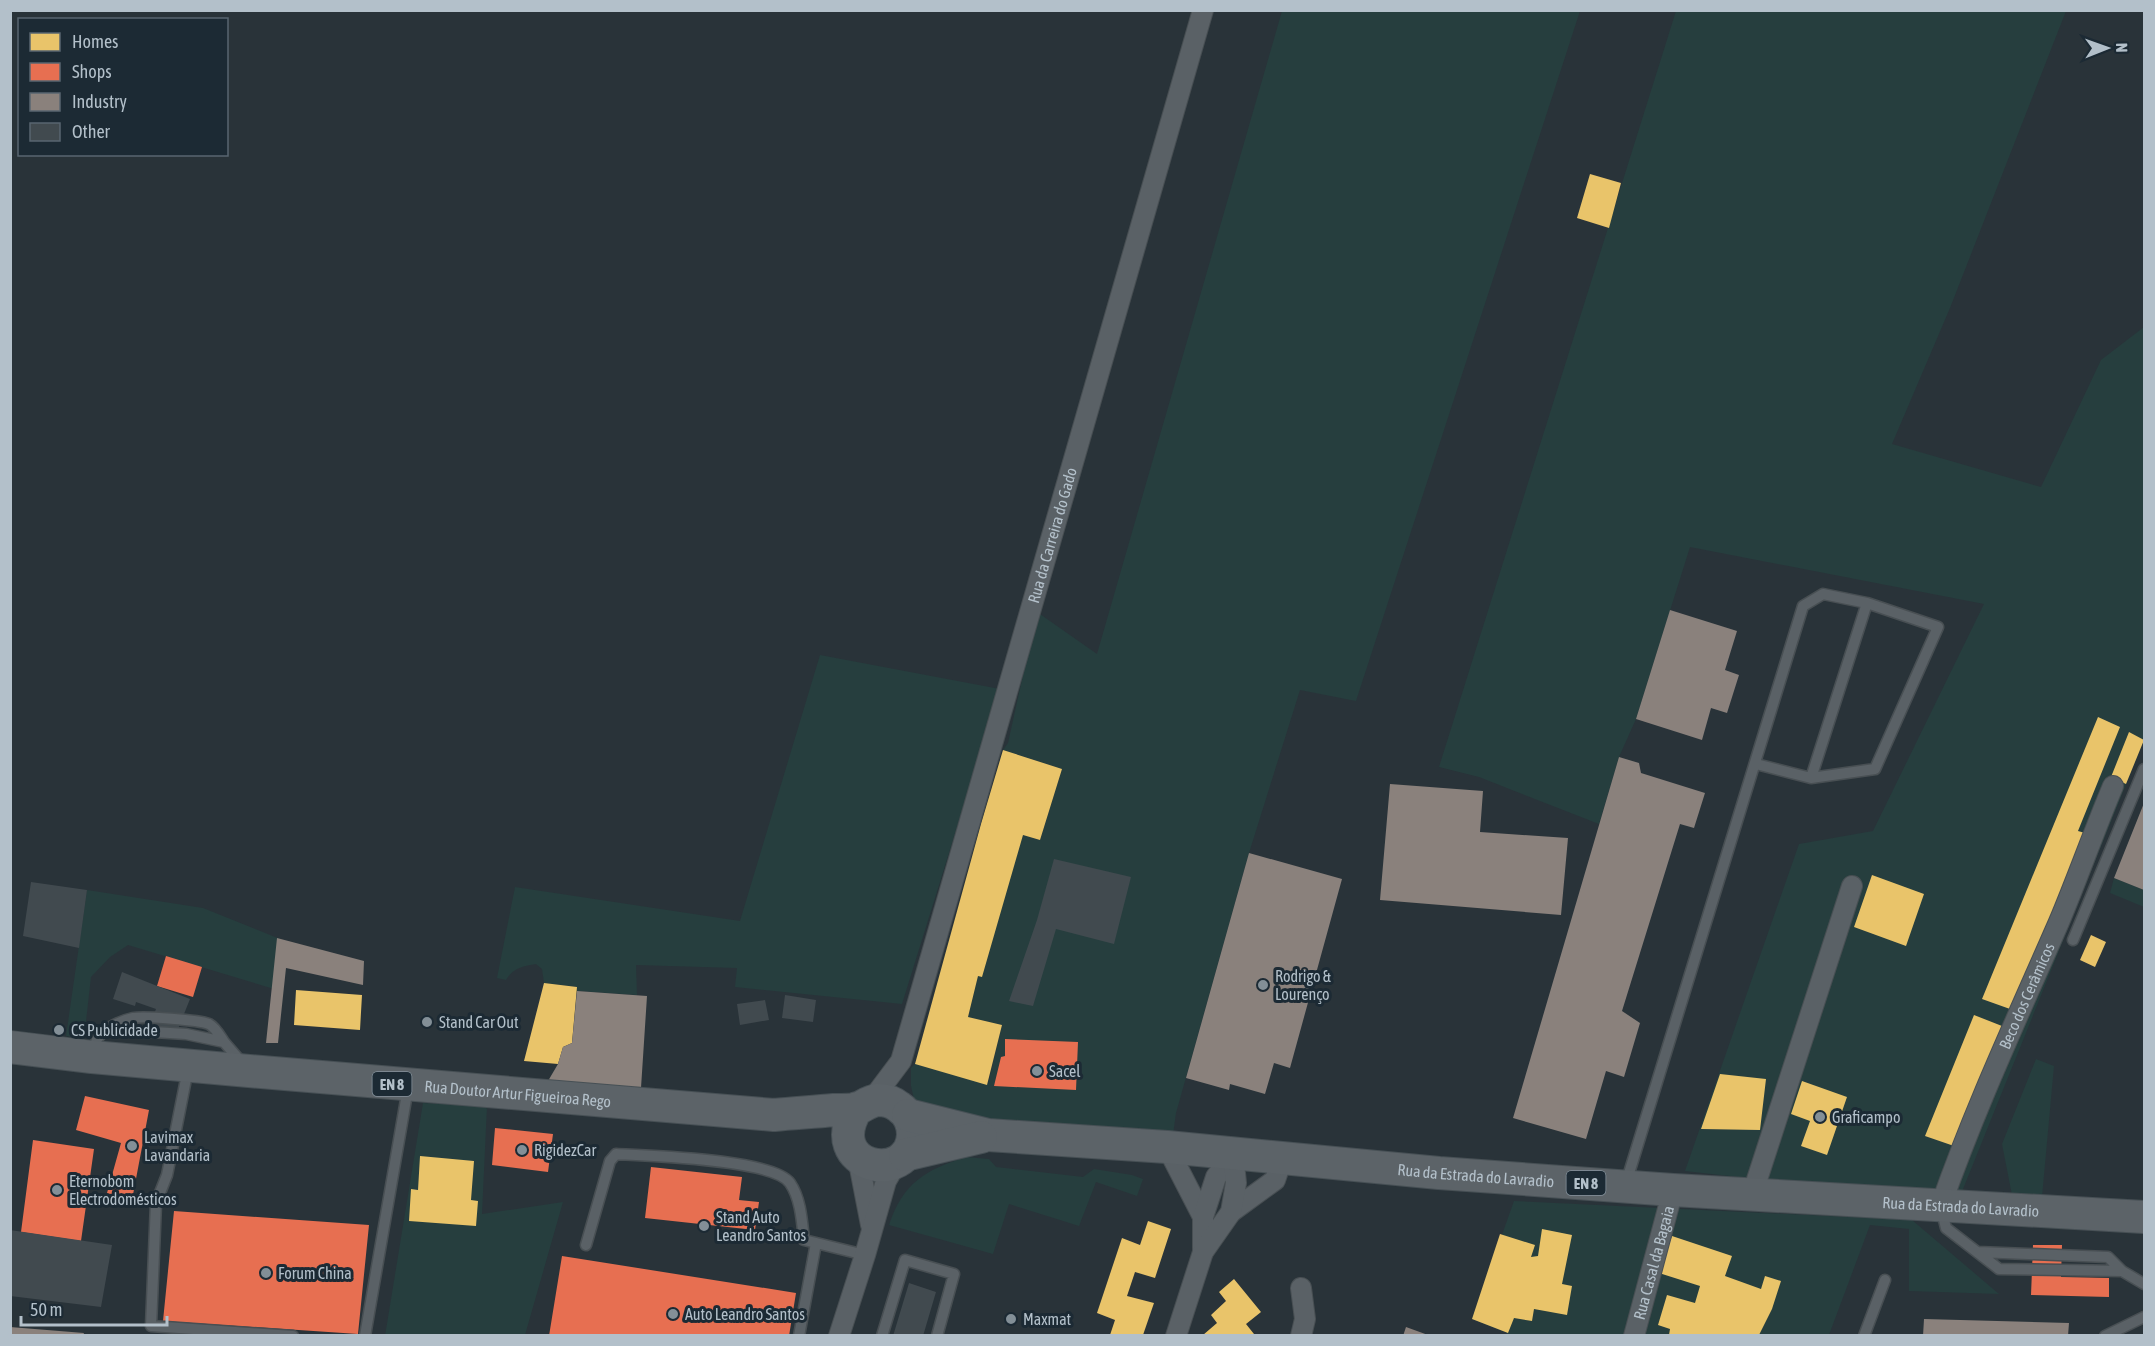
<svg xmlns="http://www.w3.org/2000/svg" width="2155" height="1346" font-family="'Asap Condensed',sans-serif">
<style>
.green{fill:#263e3e}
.homes{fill:#e9c46a}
.shops{fill:#e76f51}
.industry{fill:#8a817c}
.building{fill:#414a4f}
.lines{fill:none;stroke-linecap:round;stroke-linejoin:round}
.lane-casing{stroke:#484f53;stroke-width:13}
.street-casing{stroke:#484f53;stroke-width:22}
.primary-casing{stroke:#475055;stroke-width:34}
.lane{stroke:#5a6166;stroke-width:10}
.street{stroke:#5a6166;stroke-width:20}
.primary{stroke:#5c6368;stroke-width:32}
.poi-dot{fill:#838f97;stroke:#1c2a34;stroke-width:2}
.labels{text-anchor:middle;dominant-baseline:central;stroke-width:6;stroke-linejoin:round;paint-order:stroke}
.shield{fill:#1c2a34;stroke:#86939d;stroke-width:1.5}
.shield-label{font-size:15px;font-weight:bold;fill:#b3c0ca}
.street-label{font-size:16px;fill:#b3c0ca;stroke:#1c2a34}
.poi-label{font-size:16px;fill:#b3c0ca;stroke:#1c2a34;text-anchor:start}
</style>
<rect width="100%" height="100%" fill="#293339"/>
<path class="green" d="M1282 11H1580L1356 701 1300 690 1249 853 1176 1113 1172 1142 937 1116 914 1099 911 1086V1068L915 1064 988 1084 1002 1025 968 1017 978 976 1023 835 1040 840 1062 769 1003 750 1008 743 1037 612 1097 654Z
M1676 11H2066L1950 308 1892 444 2041 487 2101 360 2144 327V740L1961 1194 1756 1179 1685 1171 1799 844 1873 831 1984 604 1690 547 1636 719 1619 757 1599 824 1479 777 1439 767Z
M820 655 1000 689 902 1004 735 987 737 968 636 965 637 995 577 991V987L544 983 542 969 536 964C523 966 513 968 506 980L497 978 515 887 740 921Z
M2114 878 2144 890V907L2110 893Z
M87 890 203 908 280 939 274 989 128 945 110 957 91 977 84 1039 66 1036Z
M2036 1059 2054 1066 2042 1197 2012 1195 2002 1144Z
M423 1103 487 1106 482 1214 563 1202 525 1335 385 1336Z
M966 1157 989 1159 996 1167 1083 1177 1094 1169 1132 1175 1143 1179 1137 1196 1096 1182 1079 1226 1009 1204 993 1254 889 1225C903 1183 925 1170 966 1157Z
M1514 1201 1912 1220 1999 1294 1909 1291V1229L1870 1225 1829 1335 1507 1336V1333L1472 1319Z"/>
<path class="homes" d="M1590 174 1621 183 1609 228 1577 218Z
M2098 717 2120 727 2078 831 2085 833 2053 911 2010 1009 1982 999Z
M2129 732 2144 740 2126 784 2111 777Z
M1003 750 1062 769 1040 840 1023 835 982 977 978 976 968 1017 1002 1025 987 1085 915 1064 981 824Z
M1872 875 1924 894 1906 946 1854 927Z
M2091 935 2106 942 2095 967 2080 960Z
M544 983 577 987 572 1043 563 1047 558 1064 524 1061Z
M296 990 362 995 360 1030 294 1025Z
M1974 1015 2002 1026 1954 1146 1925 1136Z
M1720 1074 1766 1079 1760 1130 1701 1129Z
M1802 1081 1847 1097 1827 1155 1801 1146 1810 1121 1791 1114Z
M420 1156 474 1161 471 1200 478 1201 476 1226 409 1221 411 1189 418 1190Z
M1148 1221 1171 1229 1155 1278 1135 1272 1127 1296 1154 1303 1143 1335H1110L1115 1320 1097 1313 1122 1238 1140 1245Z
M1542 1229 1572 1235 1562 1284 1572 1286 1567 1315 1534 1309 1532 1321 1514 1318 1508 1333 1472 1319 1500 1234 1535 1245 1531 1257 1538 1256Z
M1672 1236 1732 1256 1725 1276 1761 1289 1765 1276 1781 1281 1772 1309 1759 1335H1669L1670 1329 1658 1325 1667 1295 1695 1303 1700 1286 1659 1273Z
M1234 1279 1261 1312 1246 1324 1254 1334 1252 1335H1203L1217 1323 1211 1315 1226 1301 1219 1292Z"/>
<path class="shops" d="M166 956 202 967 193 997 157 986Z
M1005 1039 1078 1042 1076 1090 994 1086 1001 1057 1005 1056Z
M85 1096 149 1110 132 1200 107 1193 121 1143 76 1130Z
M495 1128 553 1134 548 1172 492 1165Z
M33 1140 94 1149 81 1241 21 1232Z
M651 1167 742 1177 739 1200 759 1202 755 1230 645 1218Z
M174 1211 369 1225 358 1334 163 1321Z
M2033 1245H2062L2061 1277 2109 1278V1297L2031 1295Z
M562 1256 796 1293 789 1336H549Z"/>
<path class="industry" d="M1670 610 1737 631 1725 670 1739 675 1727 713 1711 708 1702 740 1636 719Z
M1619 757 1639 763 1641 773 1705 793 1694 828 1680 824 1622 1011 1640 1023 1624 1077 1606 1071 1586 1139 1513 1118Z
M1390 784 1483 791 1480 832 1568 838 1561 915 1380 900Z
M2144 803V890L2114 878Z
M1249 853 1342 879 1290 1068 1274 1063 1265 1094 1230 1084 1229 1090 1186 1078Z
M277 938 364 961 363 985 286 968 278 1043H266Z
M577 991 647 996 641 1088 548 1081 558 1064 563 1047 572 1043Z
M1924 1319 2069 1323 2068 1336H1923Z
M10 1327 84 1333 83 1336H10Z
M1406 1327 1428 1335V1336H1403Z"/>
<path class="building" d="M1054 859 1131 877 1114 944 1056 929 1033 1006 1009 1001 1037 920Z
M31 882 87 890 79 948 23 936Z
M122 972 190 999 176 1034 148 1030 156 1009 136 1002 135 1006 113 999Z
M785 995 816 1000 813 1022 782 1018Z
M765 1000 769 1020 740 1025 737 1004Z
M10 1230 112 1245 101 1307 10 1296Z
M909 1283 936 1292 923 1336H893Z"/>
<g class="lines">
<g class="lane-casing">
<path id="lane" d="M1756 764 1811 778
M2073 940 2144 769
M107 1029C115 1024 123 1020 133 1018 144 1016 199 1020 209 1024 216 1028 220 1036 224 1042
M93 1053 97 1039 106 1029 186 1034 224 1042 243 1064
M188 1069 167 1175 156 1203 151 1326 293 1336
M1626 1183 1803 606 1823 594 1867 603 1938 627 1875 769 1811 778 1867 603
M1941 1208 1946 1228 1999 1269 2122 1271
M586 1245 610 1161 616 1154C648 1156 773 1159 790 1183 801 1199 802 1222 804 1240L865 1255
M1978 1252 2108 1257 2122 1271 2144 1284
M365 1336 408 1088
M799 1336 816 1243
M882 1336 905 1260 954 1274 937 1336
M1864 1336 1885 1280
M2105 1336 2144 1317"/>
</g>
<g class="street-casing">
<g id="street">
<path id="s1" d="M871 1101 901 1061 1203 10"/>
<path d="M1167 1147 1203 1217"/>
<path d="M858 1158 871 1225"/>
<path d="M1752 1195 1852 886"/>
<path id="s2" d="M1941 1205C1975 1108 2018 1016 2059 922 2078 877 2094 831 2113 786"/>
<path d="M1231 1212 1275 1180 1282 1159"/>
<path d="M1203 1252V1217L1216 1177 1233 1154"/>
<path d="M1301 1288 1305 1319 1301 1336"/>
<path d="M839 1336 865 1255 886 1181 897 1162"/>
<path d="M1176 1336 1203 1252 1231 1212 1236 1183 1233 1154"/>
<path id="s3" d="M1634 1336 1673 1190"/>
</g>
</g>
<g class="primary-casing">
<g id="primary">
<path id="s4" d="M10 1047 92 1057 249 1071 774 1115C794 1113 814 1112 834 1110 841 1110 850 1110 857 1109 864 1106 869 1101 878 1100 886 1100 893 1102 899 1107 908 1113 913 1124 913 1135 910 1187 820 1168 857 1108"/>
<path id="s5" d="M908 1115 988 1135 1167 1147 1439 1173 1673 1190 2144 1217"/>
<path d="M905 1155 981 1137"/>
</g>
</g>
<use href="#lane" class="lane"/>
<use href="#street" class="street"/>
<use href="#primary" class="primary"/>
</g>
<g class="poi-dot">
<circle cx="1263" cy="985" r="6"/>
<circle cx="427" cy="1022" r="6"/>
<circle cx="59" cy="1030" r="6"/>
<circle cx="1037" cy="1071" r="6"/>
<circle cx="1820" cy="1117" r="6"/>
<circle cx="132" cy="1146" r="6"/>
<circle cx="522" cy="1150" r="6"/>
<circle cx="57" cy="1190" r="6"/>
<circle cx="704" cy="1226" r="6"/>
<circle cx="266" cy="1273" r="6"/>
<circle cx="673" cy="1314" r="6"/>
<circle cx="1011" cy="1319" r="6"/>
</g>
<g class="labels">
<g class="shield">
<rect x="372.5" y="1072" width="39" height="24" rx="4.5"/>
<rect x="1566.5" y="1171" width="39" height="24" rx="4.5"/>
</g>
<g class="shield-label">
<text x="392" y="1084">EN 8</text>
<text x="1586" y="1183">EN 8</text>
</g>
<g class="street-label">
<text stroke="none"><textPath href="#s1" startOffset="597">Rua da Carreira do Gado</textPath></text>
<text stroke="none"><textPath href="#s2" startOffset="226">Beco dos Cerâmicos</textPath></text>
<text stroke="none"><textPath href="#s4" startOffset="510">Rua Doutor Artur Figueiroa Rego</textPath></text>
<text stroke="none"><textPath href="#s5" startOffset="572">Rua da Estrada do Lavradio</textPath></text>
<text stroke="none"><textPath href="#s5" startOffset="1058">Rua da Estrada do Lavradio</textPath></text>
<text stroke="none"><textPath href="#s3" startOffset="76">Rua Casal da Bagaia</textPath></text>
</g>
<g class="poi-label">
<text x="1275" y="976">Rodrigo &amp;<tspan x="1275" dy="18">Lourenço</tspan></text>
<text x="439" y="1022">Stand Car Out</text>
<text x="71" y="1030">CS Publicidade</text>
<text x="1049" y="1071">Sacel</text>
<text x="1832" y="1117">Graficampo</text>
<text x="144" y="1137">Lavimax<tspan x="144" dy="18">Lavandaria</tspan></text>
<text x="534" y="1150">RigidezCar</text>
<text x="69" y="1181">Eternobom<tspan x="69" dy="18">Electrodomésticos</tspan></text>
<text x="716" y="1217">Stand Auto<tspan x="716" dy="18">Leandro Santos</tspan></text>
<text x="278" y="1273">Forum China</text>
<text x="685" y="1314">Auto Leandro Santos</text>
<text x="1023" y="1319">Maxmat</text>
</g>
</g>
<rect width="2155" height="1346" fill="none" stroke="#b3c0ca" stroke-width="24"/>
<rect x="18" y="18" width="210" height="138" fill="#1c2a34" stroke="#586670" stroke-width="1.5"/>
<rect x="30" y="33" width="30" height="18" fill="#e9c46a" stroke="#586670" stroke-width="1.5"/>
<text x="72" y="48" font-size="18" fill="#b3c0ca">Homes</text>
<rect x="30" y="63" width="30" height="18" fill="#e76f51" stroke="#586670" stroke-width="1.5"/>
<text x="72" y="78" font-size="18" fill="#b3c0ca">Shops</text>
<rect x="30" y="93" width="30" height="18" fill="#8a817c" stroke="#586670" stroke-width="1.5"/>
<text x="72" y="108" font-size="18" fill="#b3c0ca">Industry</text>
<rect x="30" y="123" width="30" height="18" fill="#414a4f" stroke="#586670" stroke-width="1.5"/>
<text x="72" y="138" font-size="18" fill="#b3c0ca">Other</text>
<g transform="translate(2107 48) rotate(89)" stroke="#1c2a34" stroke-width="4.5" paint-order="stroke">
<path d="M0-4.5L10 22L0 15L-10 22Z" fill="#b3c0ca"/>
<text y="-9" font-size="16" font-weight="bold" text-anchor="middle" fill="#b3c0ca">N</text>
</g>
<path d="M21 1316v9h146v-9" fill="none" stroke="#b3c0ca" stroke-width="3"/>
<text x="30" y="1316" font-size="18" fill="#b3c0ca" stroke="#1c2a34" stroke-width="4.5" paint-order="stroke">50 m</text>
</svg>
